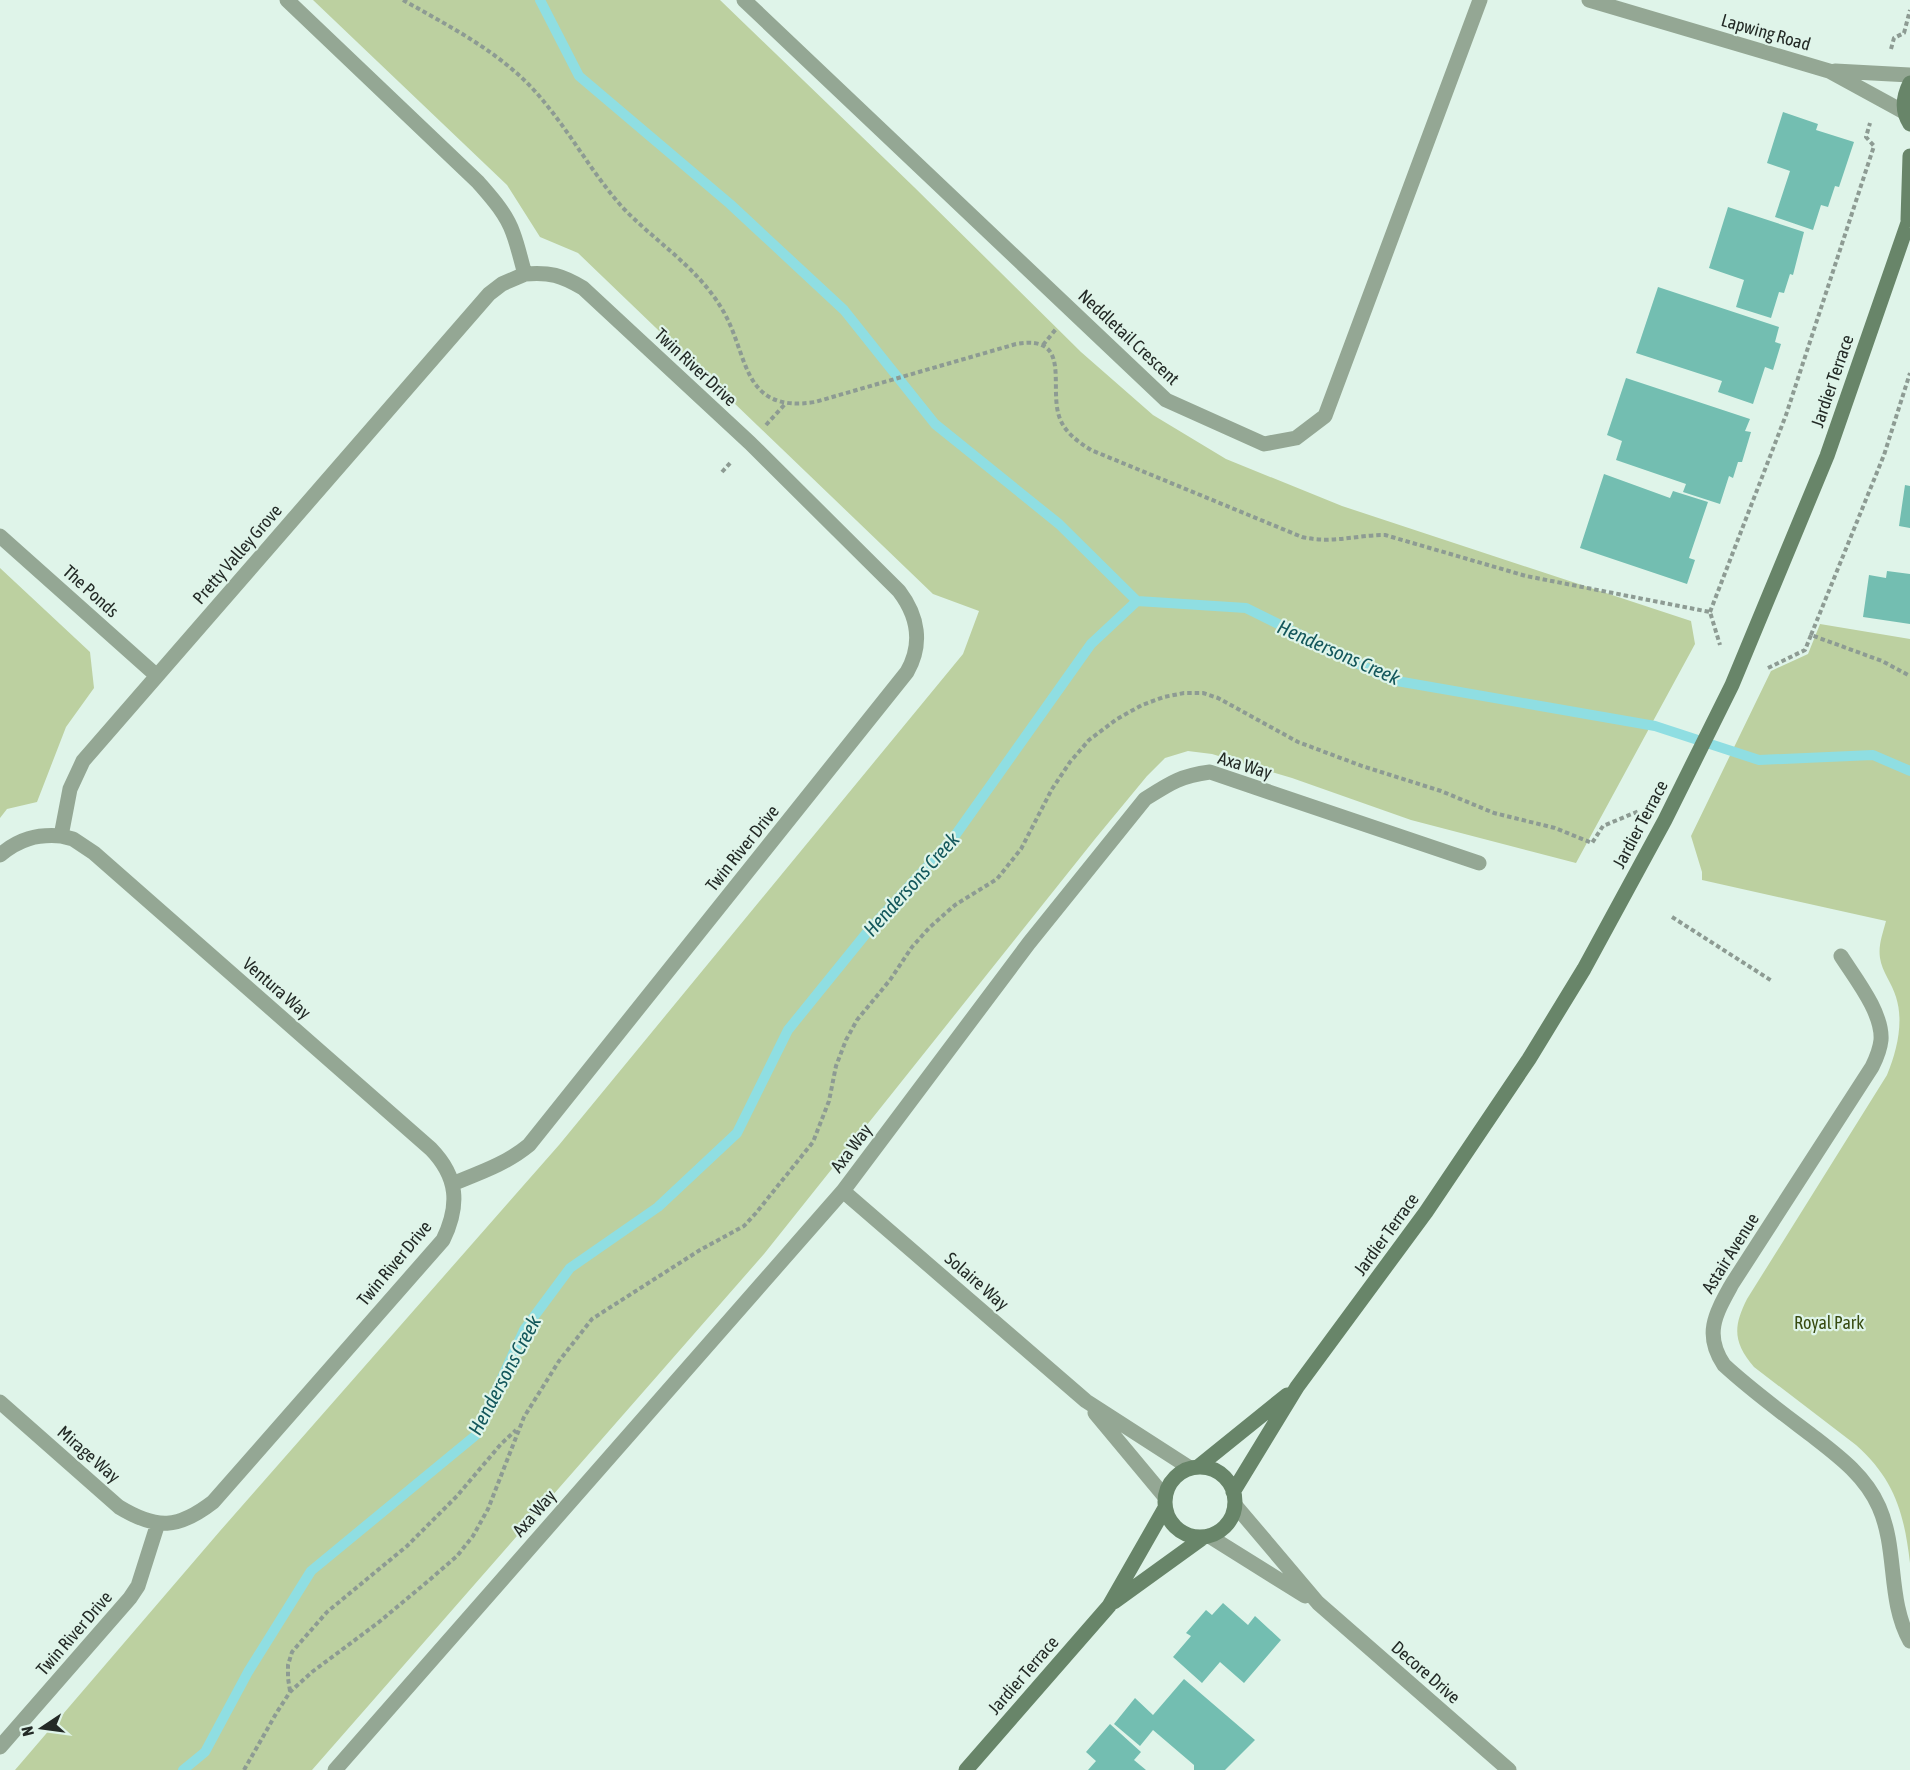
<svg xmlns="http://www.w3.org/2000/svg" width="1910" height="1770" font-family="'Asap Condensed',sans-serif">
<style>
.green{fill:#bcd0a0}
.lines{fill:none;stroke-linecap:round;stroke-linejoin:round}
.stream{stroke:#8fdee2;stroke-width:10}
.building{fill:#73beb1}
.path{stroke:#8d9b93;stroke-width:4;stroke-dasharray:4.5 3;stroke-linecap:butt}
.street{stroke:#94a794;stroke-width:15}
.secondary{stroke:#688569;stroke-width:15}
.labels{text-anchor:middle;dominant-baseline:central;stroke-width:4.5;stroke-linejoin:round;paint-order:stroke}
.street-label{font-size:18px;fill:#232a26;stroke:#dff4e9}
.park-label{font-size:18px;fill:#374b10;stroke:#dff4e9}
.water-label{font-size:20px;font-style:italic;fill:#13575b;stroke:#dff4e9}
</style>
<rect width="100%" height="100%" fill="#dff4e9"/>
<path class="green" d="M313 0H720L914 187 1081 352 1153 415 1226 459 1342 506 1691 621 1695 644 1576 863 1411 820 1292 778 1212 754 1188 751 1165 758 1147 776 1095 839 764 1254 312 1770H15L220 1531 559 1145 963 654 979 611 933 594 578 253 540 237 507 185Z
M0 568 90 652 94 688 66 727 37 802 7 809 0 818Z
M1820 624 1910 639V1563C1904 1513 1895 1480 1856 1445L1754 1367C1733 1342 1733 1327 1747 1299L1887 1075C1897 1051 1904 1022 1896 997 1892 983 1882 972 1880 958 1878 945 1883 933 1886 921L1702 880V872L1691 836 1771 671 1808 654Z"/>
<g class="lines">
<path class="stream" d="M540 0 579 76 730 204 844 310 935 424 1059 524 1137 601
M183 1770 205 1752 248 1672 311 1571 476 1435 524 1330 570 1268 658 1207 737 1133 788 1030 869 930 954 837 1091 644 1137 601 1246 608 1391 680 1655 726 1759 760 1873 755 1910 771"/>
</g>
<path class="building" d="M1783 112 1818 124 1816 130 1854 142 1839 187 1835 186 1828 207 1821 205 1813 230 1775 217 1790 171 1767 163Z
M1728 207 1804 232 1793 275 1790 274 1784 293 1779 292 1771 318 1736 307 1744 280 1709 268Z
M1658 287 1779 327 1775 342 1781 344 1773 370 1765 367 1753 404 1718 392 1722 381 1636 353Z
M1626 378 1750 419 1745 431 1751 432 1742 462H1738L1733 478 1729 476 1720 504 1683 492 1686 484 1616 460 1622 441 1607 435Z
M1604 474 1670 498 1673 491 1708 502 1689 558 1695 560 1687 584 1580 548Z
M1905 485 1910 486V528L1899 526Z
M1887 571 1910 574V624L1863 617 1869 575 1886 578Z
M1223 1603 1248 1625 1255 1616 1281 1640 1244 1683 1220 1662 1202 1683 1173 1657 1191 1636 1186 1633 1206 1610 1212 1615Z
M1184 1679 1255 1740 1225 1770H1194V1765L1153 1730 1140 1746 1114 1724 1135 1698 1153 1715Z
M1110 1724 1141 1752 1134 1760 1146 1770H1088L1096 1761 1086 1752Z"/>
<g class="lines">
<path class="path" d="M403 0C454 29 508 56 545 103 573 137 594 176 624 209 656 242 698 268 722 309 749 353 740 414 815 402L1016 344C1072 334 1049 385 1059 416 1064 432 1077 441 1091 450L1302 537C1334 544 1354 535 1385 535L1526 576 1710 612 1720 645
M1891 49 1894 38 1904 33 1910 10
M1043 345 1056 329
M766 425 786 403
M722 472 732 461
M1710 612 1786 415 1874 146 1866 137 1870 123
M1811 635 1884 455 1910 373
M1768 668 1805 650 1811 635 1882 661 1910 676
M1672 917 1772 981
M290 1691 288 1678V1665L292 1652 298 1645 327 1612 407 1546 457 1496 501 1444 516 1430
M244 1770 277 1712 290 1692 312 1672 379 1622 427 1582 457 1556 473 1536 488 1509 524 1417 559 1361 592 1319 700 1250 744 1226 756 1213 813 1142 829 1101 836 1066 846 1040 857 1020 890 980 912 947 930 927 955 905 997 879 1021 849 1052 789 1070 762 1089 740 1117 719 1142 705 1164 697 1184 693H1203L1218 698 1298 742 1362 766 1441 791 1494 813 1555 828 1592 843 1603 826 1639 811"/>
<path class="street" d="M287 0 478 182C491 197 506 213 513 233 518 246 521 261 525 274 550 272 561 275 583 288L750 443 899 591C918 616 923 644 907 672L529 1145C506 1164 479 1173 452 1184
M744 0 1166 400 1264 444 1296 438 1325 416 1480 0
M1589 0 1829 71 1904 112
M1835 71 1910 75
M0 536 157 676
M0 855C19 839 37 834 61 836L70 789 83 761 489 294 502 284 525 274
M1841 956C1855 978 1883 1013 1881 1040 1880 1050 1876 1059 1872 1067L1732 1284C1716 1313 1703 1334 1724 1365 1751 1390 1781 1412 1810 1434 1837 1455 1865 1475 1879 1507 1898 1550 1887 1600 1910 1641
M843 1191 1086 1401 1190 1468
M0 1402 119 1507C157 1530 178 1529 213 1502L443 1240C460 1205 458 1177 431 1149L94 853 73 839 61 836
M1095 1413 1165 1497
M1235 1505 1318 1603 1509 1770
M1209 1536 1305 1596
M0 1747 130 1598 138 1586 158 1523
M335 1770 843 1191 1029 943 1145 799C1170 783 1180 776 1210 772L1479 863"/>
<path class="secondary" d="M1910 83C1903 97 1901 110 1910 124
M1908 220 1910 156
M1199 1466 1287 1395
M1165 1502a35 35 0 1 1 70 0a35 35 0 1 1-70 0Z
M1233 1492 1297 1387 1426 1212 1529 1059 1584 969 1665 820 1732 685 1827 456 1910 217
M1114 1602 1204 1537
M966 1770 1109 1606 1165 1508"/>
</g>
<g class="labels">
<g class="street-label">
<text transform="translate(1766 32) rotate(16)">Lapwing Road</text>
<text transform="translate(1129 337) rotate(43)">Neddletail Crescent</text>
<text transform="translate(696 367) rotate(43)">Twin River Drive</text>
<text transform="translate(1832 381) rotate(-71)">Jardier Terrace</text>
<text transform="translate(237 554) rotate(-49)">Pretty Valley Grove</text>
<text transform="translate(91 591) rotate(42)">The Ponds</text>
<text transform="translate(1245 765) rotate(17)">Axa Way</text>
<text transform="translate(1640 824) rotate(-62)">Jardier Terrace</text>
<text transform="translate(742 848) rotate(-51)">Twin River Drive</text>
<text transform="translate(277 988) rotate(41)">Ventura Way</text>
<text transform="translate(851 1148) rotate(-53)">Axa Way</text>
<text transform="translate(1386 1234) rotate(-54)">Jardier Terrace</text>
<text transform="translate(1730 1253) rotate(-58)">Astair Avenue</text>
<text transform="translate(394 1263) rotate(-50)">Twin River Drive</text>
<text transform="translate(977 1281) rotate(41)">Solaire Way</text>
<text transform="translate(89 1454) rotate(41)">Mirage Way</text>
<text transform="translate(534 1513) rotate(-49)">Axa Way</text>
<text transform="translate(74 1633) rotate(-49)">Twin River Drive</text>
<text transform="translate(1426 1672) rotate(41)">Decore Drive</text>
<text transform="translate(1023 1675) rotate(-49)">Jardier Terrace</text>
</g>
<g class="park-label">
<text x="1829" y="1322">Royal Park</text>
</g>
<g class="water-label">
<text transform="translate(1339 652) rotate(24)">Hendersons Creek</text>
<text transform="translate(911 884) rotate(-48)">Hendersons Creek</text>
<text transform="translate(504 1375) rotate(-62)">Hendersons Creek</text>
</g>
</g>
<g transform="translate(42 1728) rotate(257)" stroke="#dff4e9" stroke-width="4.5" paint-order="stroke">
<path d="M0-4.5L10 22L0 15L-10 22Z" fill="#232a26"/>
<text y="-9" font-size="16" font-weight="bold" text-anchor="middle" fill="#232a26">N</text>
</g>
</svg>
